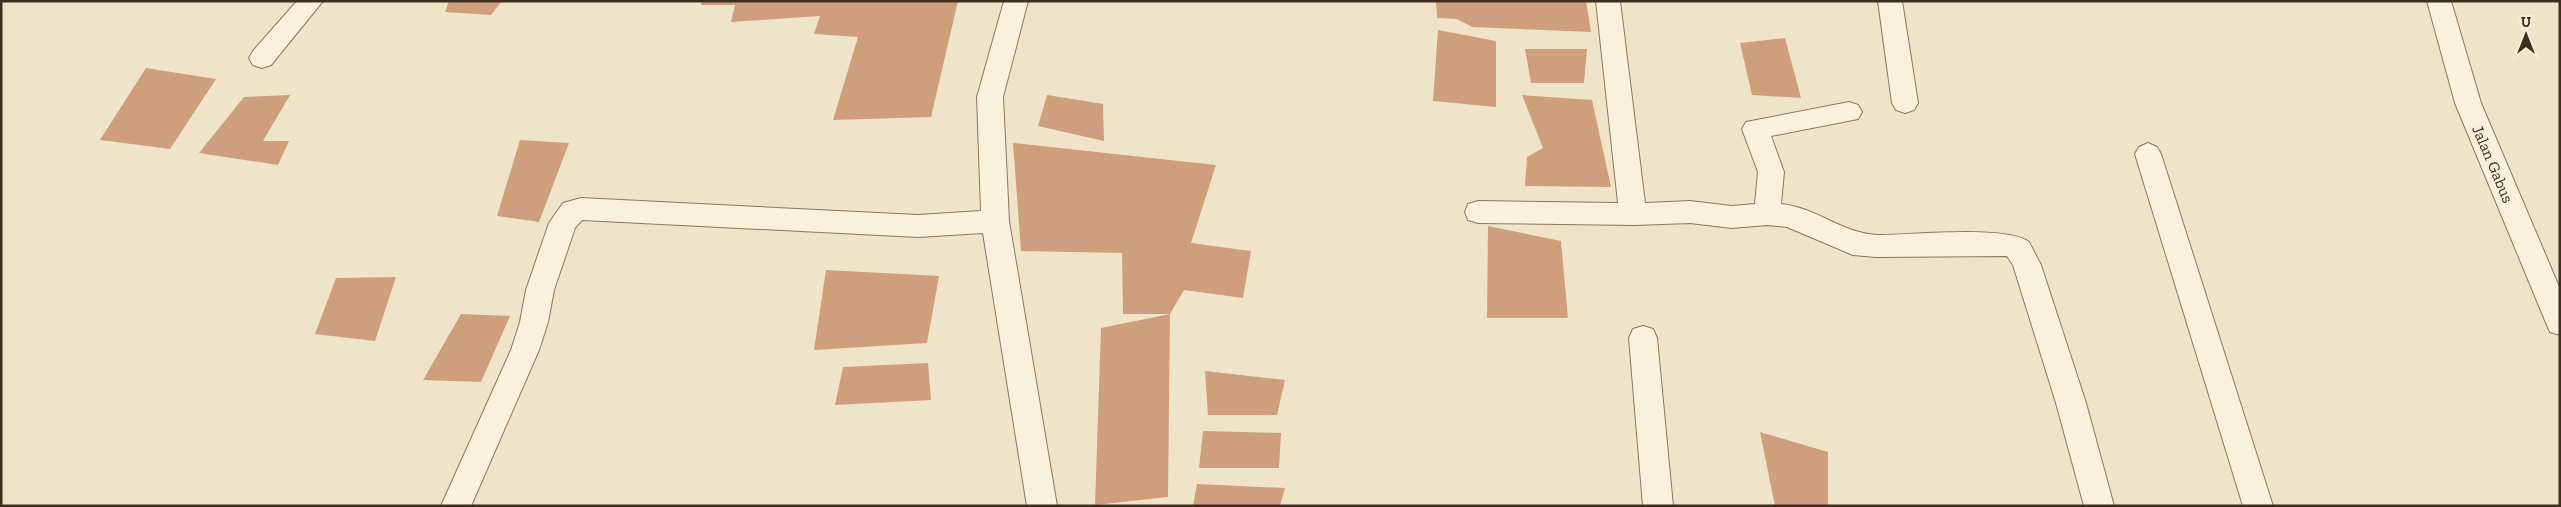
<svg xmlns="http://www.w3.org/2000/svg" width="2561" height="507" font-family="'Zilla Slab',serif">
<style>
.building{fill:#cf9f7d}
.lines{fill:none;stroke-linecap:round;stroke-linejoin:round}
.minor-casing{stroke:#8d765c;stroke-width:2}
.minor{fill:#faf1dc;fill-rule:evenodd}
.labels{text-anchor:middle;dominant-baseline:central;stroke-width:5;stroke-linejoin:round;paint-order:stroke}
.street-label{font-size:16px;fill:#3d2e20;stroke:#f7eed8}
</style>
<rect width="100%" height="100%" fill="#f0e4c8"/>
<path class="building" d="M449 1H502L491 15 445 12Z
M702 1H958L931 117 833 120 858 37 814 34 820 16 731 22 735 5H701Z
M1436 1H1586L1591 32 1472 27 1457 19 1437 18Z
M1438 30 1496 41V107L1433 101Z
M1785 38 1801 98 1752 95 1740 43Z
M1525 49H1587L1584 83H1531Z
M146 68 216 79 170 149 100 140Z
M290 95 263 141H289L278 165 199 153 244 97Z
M1047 95 1103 104 1104 141 1038 126Z
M1522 95 1592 100 1611 187 1525 186 1527 157 1543 148Z
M520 140 569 143 539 222 497 216Z
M1013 143 1216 165 1191 243 1251 251 1243 298 1184 290 1170 314 1168 497 1095 505 1101 328 1170 314H1123L1122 253 1021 251Z
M1488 226 1561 241 1568 318H1487Z
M826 270 939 276 927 343 814 350Z
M396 277 375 341 315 334 336 278Z
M461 314 510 316 481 382 423 380Z
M928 363 931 400 835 405 843 367Z
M1205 371 1285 380 1277 415H1208Z
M1203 431 1281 433 1279 468H1199Z
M1760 432 1828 452V506H1775Z
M1197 484 1285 488 1280 506H1193Z"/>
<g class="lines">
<g class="minor-casing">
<path id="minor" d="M297 1H323L271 65 262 68 253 65 249 58 253 51Z
M1004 1H1028L1003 97 1009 221 1057 506H1027L983 233 918 237 582 220 575 228 554 290 548 322 539 350 471 506H441L511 350 520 322 526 290 549 223 563 203 581 198 918 215 981 211 977 97Z
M1596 1H1620L1645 203 1690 201 1732 206 1755 204 1758 172 1742 129 1746 122 1849 102 1858 105 1862 112 1858 119 1771 136 1784 172 1781 204C1816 207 1842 234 1879 235 1910 235 2007 225 2029 242L2041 265 2086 403 2114 506H2084L2056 403 2013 265 2007 256 1876 257 1853 255 1787 227 1767 225 1732 228 1690 223 1635 225 1478 223 1468 220 1465 212 1468 204 1478 201 1618 203Z
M1878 1H1902L1918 103 1914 110 1905 113 1896 110 1892 103Z
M2427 1H2451L2481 103 2560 289V335L2550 332 2546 323 2455 103Z
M2148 143 2157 147 2161 154 2273 506H2243L2135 154 2139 147Z
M1643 326 1653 329 1657 338 1673 506H1643L1629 338 1633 329Z"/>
</g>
<use href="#minor" class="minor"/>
</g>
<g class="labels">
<g class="street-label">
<text transform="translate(2493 164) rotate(67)">Jalan Gabus</text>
</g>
</g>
<rect width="2561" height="507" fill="none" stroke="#3d2e20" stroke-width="5"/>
<g transform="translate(2526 35)" stroke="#f7eed8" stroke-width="4" paint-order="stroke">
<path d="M0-4L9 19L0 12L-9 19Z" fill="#3d2e20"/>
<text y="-8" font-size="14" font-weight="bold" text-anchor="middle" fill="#3d2e20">U</text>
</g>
</svg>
